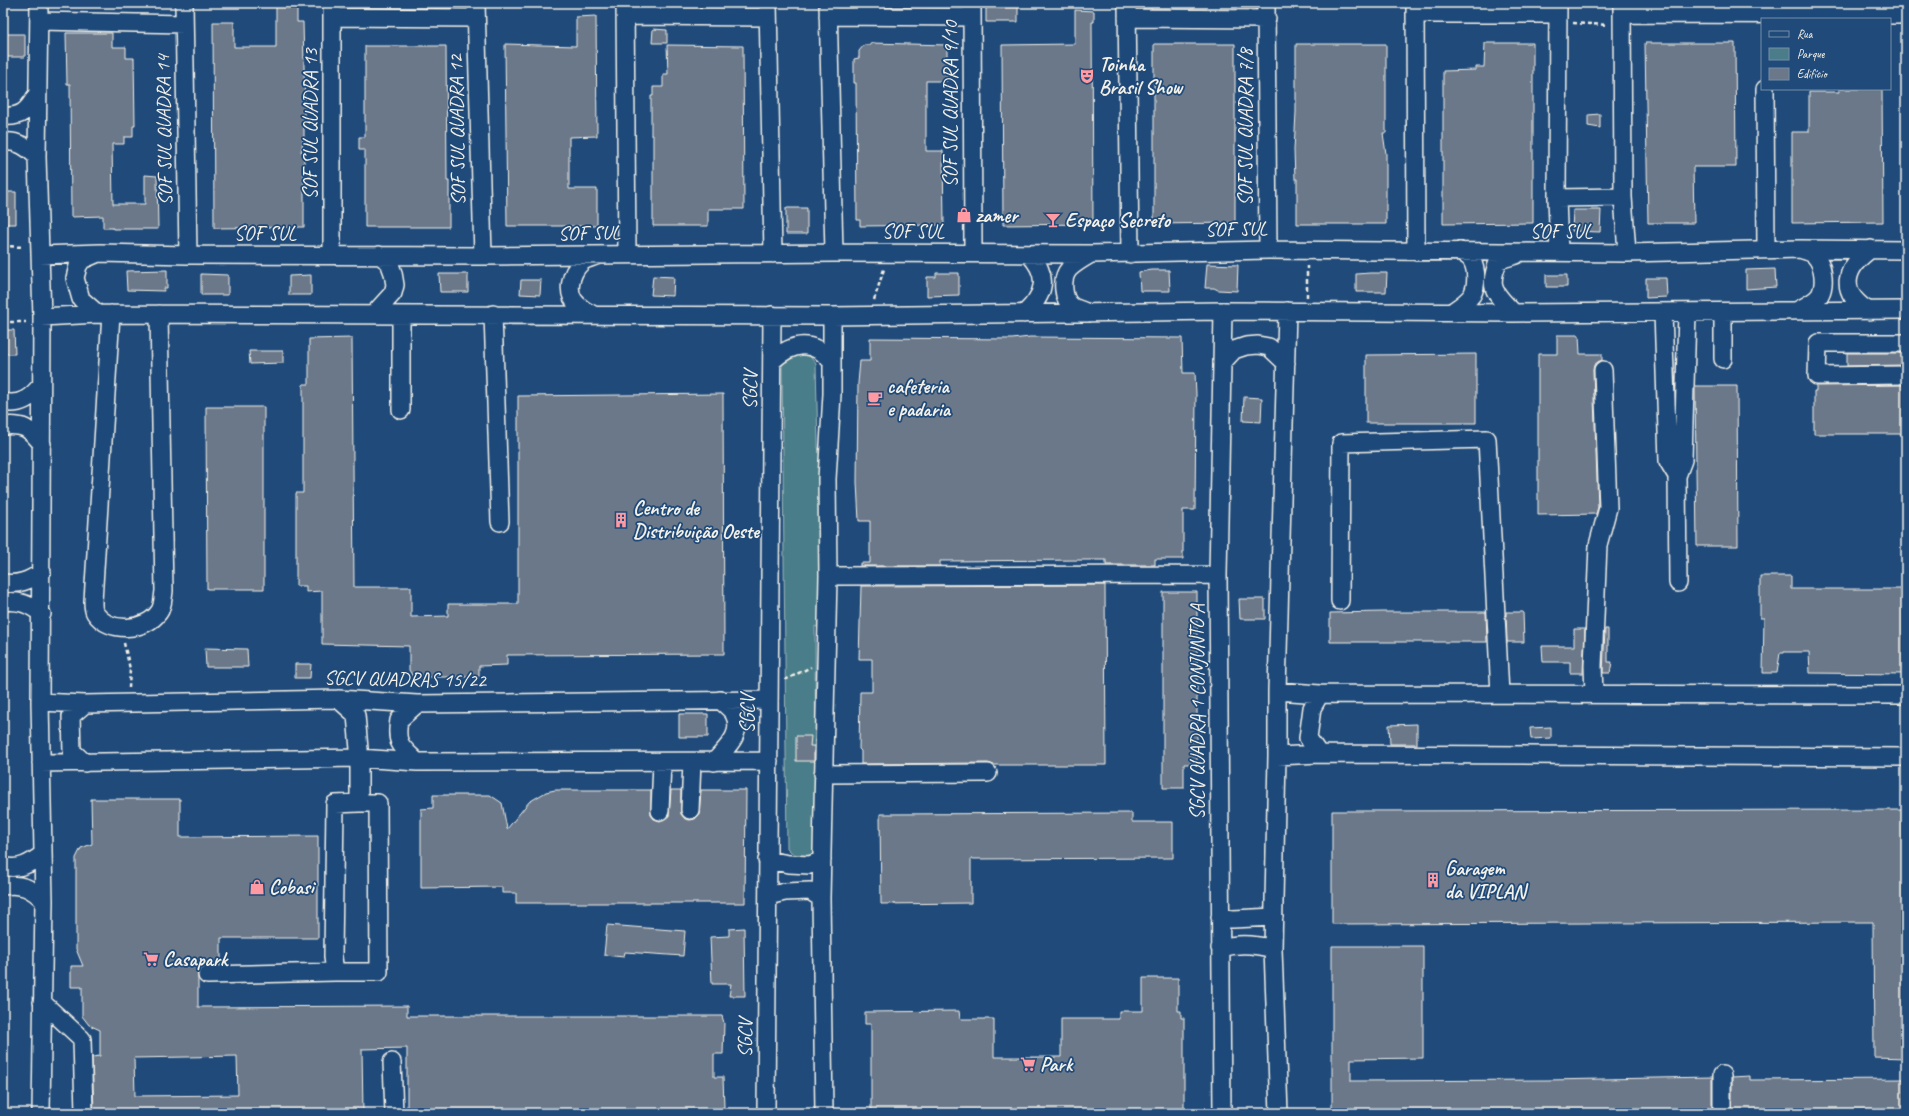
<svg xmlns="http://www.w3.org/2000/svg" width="1909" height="1116" font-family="Caveat,sans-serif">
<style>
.green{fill:#4a7d89;stroke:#9fb7b8}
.building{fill:#6b788a;stroke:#f4f1e8;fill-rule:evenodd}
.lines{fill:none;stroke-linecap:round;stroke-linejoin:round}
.minor-casing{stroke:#f4f1e8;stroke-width:20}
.path{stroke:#f4f1e8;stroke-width:2.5;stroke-dasharray:4 3;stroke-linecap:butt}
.minor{stroke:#1f4a7a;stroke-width:17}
.labels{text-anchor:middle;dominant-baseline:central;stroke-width:3.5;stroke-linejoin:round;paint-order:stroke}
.poi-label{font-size:20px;font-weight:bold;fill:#f4f1e8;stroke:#1f4a7a;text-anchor:start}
.street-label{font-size:20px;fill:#f4f1e8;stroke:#1f4a7a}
</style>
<rect width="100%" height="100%" fill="#1f4a7a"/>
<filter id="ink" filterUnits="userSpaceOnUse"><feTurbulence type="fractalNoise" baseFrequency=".025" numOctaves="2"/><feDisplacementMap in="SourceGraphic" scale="8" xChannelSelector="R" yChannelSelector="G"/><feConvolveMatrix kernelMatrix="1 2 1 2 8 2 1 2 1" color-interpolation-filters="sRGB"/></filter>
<g filter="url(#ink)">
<path class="green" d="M790 353 808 354 816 364 818 447 825 479V632L815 626 816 841 817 849 813 857C801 857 795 857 787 848L782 363Z"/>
<path class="building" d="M276 3H297V22H303L305 110H304V136L301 152H304V227L214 228 213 22H234V47H276Z
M986 7H1018V22H986Z
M1075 10 1094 11V22H1092L1093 224 1003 225 1002 45 1075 44Z
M596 16 597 136 569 137V189H597V226H507L505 44 576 46V17Z
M653 29 667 30V43H652Z
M66 33H112V47H126V58H134L135 126H133V137H124V144H112L113 204H145V175L157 176 158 229H113V228H103V216L71 217 70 84H67Z
M3 34H25V57H3Z
M871 43 947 45V81H926V151H943L944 225 860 226V220H857L856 83H854V59L859 58V51L864 45H871Z
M1485 43H1533V223L1443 224V71L1476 70V67H1484Z
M1645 43H1735L1736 167H1693L1694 223H1648Z
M1154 44H1235V223L1154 224Z
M1296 44H1386V133H1383L1386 154V224H1297V179H1295L1294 150 1296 112Z
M667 45 743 46 744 209H708V226H653V135H651V96H653V87H663V74H668Z
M365 46H446L447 181H449V227H365V150H359V137H365Z
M1839 89H1882L1883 222 1792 223V132H1809V92H1839Z
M1600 114V128L1588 126V115Z
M3 192H16V224H3Z
M786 208H807V234H786Z
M1573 210H1601L1600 232 1572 231Z
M1207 264 1238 265 1237 291 1218 290 1214 288H1205Z
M1775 269 1776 287 1746 289V270Z
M167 270V288H164V291L127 290 126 271Z
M1152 270H1169L1170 291H1140L1139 272Z
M936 273H959V295L927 296V277H936Z
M1370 273H1387L1386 292H1356V274Z
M201 274 228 275V295H201Z
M439 274H468V292H440Z
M311 275V295H289V276Z
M1546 275H1567V287H1546Z
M653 276 674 277 673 296 651 295Z
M1646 278H1666L1667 297 1646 298Z
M521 280H541L540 295 520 294Z
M3 330H14L15 354H3Z
M1557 335H1579L1580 354H1602V360L1594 365 1593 370 1598 507 1596 514 1538 515V354H1557Z
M1030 337 1182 338 1183 373H1195L1196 394 1195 510H1183V559H1155V565H1106V560H1086L940 561V566H860V563H870V521H859L857 482 858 383 860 361H870V338L1012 339Z
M352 338 354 587H411V617L448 616V604H518V396L723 394 724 654 507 655V665L479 666V677H413L409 670V646L322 644V591L306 592V586H296V493H303V384H309V339Z
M249 351H283V363L250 364Z
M1847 353H1906V365L1847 366Z
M1476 354V423H1366V355Z
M1906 385V434H1814V391H1816V386Z
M1695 386H1737L1738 546H1697Z
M1244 397 1262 398 1261 422 1243 421Z
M206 407H264V589H207Z
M1760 576H1791V589H1906V674L1810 673 1809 652H1784V653H1780L1777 673H1763L1764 618H1760Z
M1105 585 1106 765H994L988 763 861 764V751L859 749 860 692H872V659H859L861 586Z
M1163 592H1197V764H1184V788H1163Z
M1239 599H1265V619H1240Z
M1384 612H1486L1487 642H1330V613Z
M1506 612H1523L1524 642H1507Z
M1574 629H1585L1583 673H1570V662H1543L1542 646H1574Z
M1605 629H1608V662H1612L1610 673H1603Z
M205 648 247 649 248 667H206Z
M295 664H311L310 678H295Z
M679 714H708V737H679Z
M1417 724V744H1390L1389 725Z
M1551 727V738L1531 739 1530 728Z
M796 736H811L810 746H814V761H796Z
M651 790V815L654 819 660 821 669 816 671 790H681V814L685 819 690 820 695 819 699 815 701 790H746L745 903H516V893H502V887L421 888V809L433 808V795H490L502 803 507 829 529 802 546 792 555 790Z
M91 799H180V837L318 836V938H221V965H206L201 967 198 971V1007L407 1006V1016H722L724 1023 723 1054H714V1077H723L724 1107 722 1108V1113H407V1048L362 1049 363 1113H94L92 1057 100 1056V1030L89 1025 82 1016V987H71V966H83L76 949V858L81 848 92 844ZM237 1056 238 1095 135 1096 134 1058Z
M1906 810V1058L1874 1057 1873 922 1332 924V811Z
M1132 813V822H1173V858L971 859V903L881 904 880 814Z
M607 925 685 931 683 956 625 952 624 957 604 955Z
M744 928 745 996H729L731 984H712L710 937 729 936V929Z
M1332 946H1423V1058L1351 1059V1081L1547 1080 1712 1077V1113H1332Z
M1143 978H1178V1011H1181V1018H1184V1113H871V1024H865V1012L959 1011 960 1019H994V1057H1061V1019H1119V1011H1143Z
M1750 1076V1080L1906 1079V1113H1732V1077Z"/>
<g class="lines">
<g class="minor-casing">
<path id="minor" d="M39 3 37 157 42 317 40 702 44 901 41 1113
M184 3 188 255
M332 3V255
M476 3 483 256
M625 3 627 254
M768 3 773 254
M828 3 834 253
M972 3 973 253
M1127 3 1130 254
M1266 3 1268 250
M1415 3 1416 252
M1558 3 1557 198 1559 252
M1622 4 1623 197 1627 253
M1415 14H1558
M1622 14 1906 15
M626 16 768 17
M828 16 972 17
M332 17 476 18
M1127 18 1267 19
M39 21 184 24
M1765 89 1766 249
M3 116C21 118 28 110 36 96
M3 142C17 140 27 147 37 157
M1557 198 1623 197
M96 254 82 260 78 266 75 278 81 299 98 314
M40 255 100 253 188 255 483 256 834 253 1091 254 1268 250 1627 253 1800 249 1906 250
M1796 311C1804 307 1815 302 1820 295 1826 284 1823 264 1815 256 1812 252 1805 251 1800 249
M1869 311C1838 292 1844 268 1871 249
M1452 312C1459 307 1467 302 1472 295 1477 286 1477 270 1472 261 1470 257 1464 254 1460 251
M1663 312 1668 461 1677 476
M1723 312V359
M1088 313C1084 311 1078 309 1073 307 1062 300 1061 278 1069 269 1075 263 1084 258 1091 254
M1514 313C1494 293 1487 287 1499 260L1516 255
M111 314 93 601C93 605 93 610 95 613 109 634 146 631 159 612 163 607 163 597 164 591L159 314
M493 314 500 522
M592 314C587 312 582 309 578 305 565 294 570 273 582 262 585 259 591 258 596 256
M1024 314C1045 295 1050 276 1029 254
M373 315 393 293 395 285 393 273 389 262 379 255
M401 315V410
M42 317 98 314 832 316 1223 311 1514 313 1906 310
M1906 343H1818L1817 376 1906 375
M772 361C793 342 813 339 832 362
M1222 363 1234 350 1246 346 1258 345 1269 347 1286 363
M3 402C20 406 31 398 41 385
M3 426C24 424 29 428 42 444
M828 576 1218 575
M3 583C18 585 29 581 42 572
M1678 583 1677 476 1683 460 1687 312
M1340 601 1341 443 1487 439 1500 694
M3 602C19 600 29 604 42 614
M1277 691 1320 694 1906 695
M1594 694 1593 666 1598 545 1608 508 1603 370
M338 699 356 715 359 749V803
M40 702 85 704 338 699 417 704 768 700
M1319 754 1308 738 1312 708 1320 694
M1277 756 1319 754 1906 757
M417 762C401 746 395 744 399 720L417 704
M714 762C726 748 744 734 734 714 731 709 724 704 720 700
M41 763 359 758 417 762 769 761
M85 763 72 751 71 716 85 704
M823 774 988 773
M359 803H378L379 972H335L333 957 335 804Z
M690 810 692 762
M660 811 662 762
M767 860 789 864 810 865 822 860
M3 866C19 871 31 863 43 854
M3 886C21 883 32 888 44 901
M768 896 785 892 810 891 821 898
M1220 917 1233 919 1274 917
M1220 948C1238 943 1255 944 1273 949
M207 975 335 972
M42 1002 82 1039 84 1113
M392 1062 394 1113
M1722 1075V1113
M766 1113 772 315
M824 1113 821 898 828 576 827 479 832 394V316
M1222 1113 1218 575 1223 311
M1279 1113 1273 949 1277 756V691L1287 311"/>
</g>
<path class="path" d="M1573 23 1608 25
M3 246 24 247
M1307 297V266
M874 300 884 269
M3 322H26
M124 643 130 669 129 688
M785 680 811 667"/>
<use href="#minor" class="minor"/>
</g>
</g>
<defs>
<g id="theatre-bare" transform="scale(1.2)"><path d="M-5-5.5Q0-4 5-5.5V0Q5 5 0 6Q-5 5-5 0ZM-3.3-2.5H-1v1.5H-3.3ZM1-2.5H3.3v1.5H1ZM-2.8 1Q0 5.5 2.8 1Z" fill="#ff9aa2" stroke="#1f4a7a" stroke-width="2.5" paint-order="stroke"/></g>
<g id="shop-bare" transform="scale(1.2)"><path d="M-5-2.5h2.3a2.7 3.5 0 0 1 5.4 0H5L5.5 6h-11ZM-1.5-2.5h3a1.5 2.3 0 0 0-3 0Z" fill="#ff9aa2" stroke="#1f4a7a" stroke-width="2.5" paint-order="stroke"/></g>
<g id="bar-bare" transform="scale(1.2)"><path d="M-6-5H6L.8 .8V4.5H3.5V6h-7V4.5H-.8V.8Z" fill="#ff9aa2" stroke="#1f4a7a" stroke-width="2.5" paint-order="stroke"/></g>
<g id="cafe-bare" transform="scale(1.2)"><path d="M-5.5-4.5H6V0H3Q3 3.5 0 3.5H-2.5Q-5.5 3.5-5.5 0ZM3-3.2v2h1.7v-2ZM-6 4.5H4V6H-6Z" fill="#ff9aa2" stroke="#1f4a7a" stroke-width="2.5" paint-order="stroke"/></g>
<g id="building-bare" transform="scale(1.2)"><path d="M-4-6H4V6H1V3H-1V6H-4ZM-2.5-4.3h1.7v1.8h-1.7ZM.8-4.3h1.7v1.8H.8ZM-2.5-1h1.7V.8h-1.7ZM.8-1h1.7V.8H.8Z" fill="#ff9aa2" stroke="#1f4a7a" stroke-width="2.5" paint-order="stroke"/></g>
<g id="supermarket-bare" transform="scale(1.2)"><path d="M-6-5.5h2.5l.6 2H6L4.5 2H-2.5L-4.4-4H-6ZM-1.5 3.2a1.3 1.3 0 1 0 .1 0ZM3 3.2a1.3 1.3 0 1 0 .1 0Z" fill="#ff9aa2" stroke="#1f4a7a" stroke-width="2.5" paint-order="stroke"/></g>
</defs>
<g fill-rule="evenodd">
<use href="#theatre-bare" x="1087" y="76"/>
<use href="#shop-bare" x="964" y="215"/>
<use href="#bar-bare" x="1053" y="220"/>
<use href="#cafe-bare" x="875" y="398"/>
<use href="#building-bare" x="621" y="520"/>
<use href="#building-bare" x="1433" y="880"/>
<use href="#shop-bare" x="257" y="887"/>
<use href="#supermarket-bare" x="151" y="959"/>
<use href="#supermarket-bare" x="1028" y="1064"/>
</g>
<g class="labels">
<g class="poi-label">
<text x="1099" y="64">Toinha<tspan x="1099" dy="23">Brasil Show</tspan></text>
<text x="976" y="215">zamer</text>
<text x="1065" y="220">Espaço Secreto</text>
<text x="887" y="386">cafeteria<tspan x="887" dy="23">e padaria</tspan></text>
<text x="633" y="508">Centro de<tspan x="633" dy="23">Distribuição Oeste</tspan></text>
<text x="1445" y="868">Garagem<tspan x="1445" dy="23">da VIPLAN</tspan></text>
<text x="269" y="887">Cobasi</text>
<text x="163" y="959">Casapark</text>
<text x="1040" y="1064">Park</text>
</g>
<g class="street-label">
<text transform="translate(950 104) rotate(-90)">SOF SUL QUADRA 9/10</text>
<text transform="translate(310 124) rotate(-90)">SOF SUL QUADRA 13</text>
<text transform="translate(1245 127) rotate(-90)">SOF SUL QUADRA 7/8</text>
<text transform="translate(164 130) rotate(-91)">SOF SUL QUADRA 14</text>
<text transform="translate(457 130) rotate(-91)">SOF SUL QUADRA 12</text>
<text transform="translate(1236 229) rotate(-1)">SOF SUL</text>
<text x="913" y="231">SOF SUL</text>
<text x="1561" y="231">SOF SUL</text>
<text x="265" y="233">SOF SUL</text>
<text transform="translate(589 233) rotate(-1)">SOF SUL</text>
<text transform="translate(750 390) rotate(-89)">SGCV</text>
<text transform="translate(405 679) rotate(1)">SGCV QUADRAS 15/22</text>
<text transform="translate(1197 712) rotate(-90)">SGCV QUADRA 1 CONJUNTO A</text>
<text transform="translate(747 714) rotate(-90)">SGCV</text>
<text transform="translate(745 1038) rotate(-89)">SGCV</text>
</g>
</g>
<rect width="1909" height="1116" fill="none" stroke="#1f4a7a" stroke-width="16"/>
<rect x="8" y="8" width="1893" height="1100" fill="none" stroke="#f4f1e8" stroke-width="1.5" filter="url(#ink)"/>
<rect x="1761" y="18" width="130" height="72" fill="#1f4a7a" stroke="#748da6"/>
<rect x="1769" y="31" width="20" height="6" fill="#1f4a7a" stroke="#748da6"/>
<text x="1797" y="38" font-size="12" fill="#f4f1e8">Rua</text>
<rect x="1769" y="48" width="20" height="12" fill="#4a7d89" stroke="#748da6"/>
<text x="1797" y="58" font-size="12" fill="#f4f1e8">Parque</text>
<rect x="1769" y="68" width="20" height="12" fill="#6b788a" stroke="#748da6"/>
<text x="1797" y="78" font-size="12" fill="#f4f1e8">Edifício</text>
</svg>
